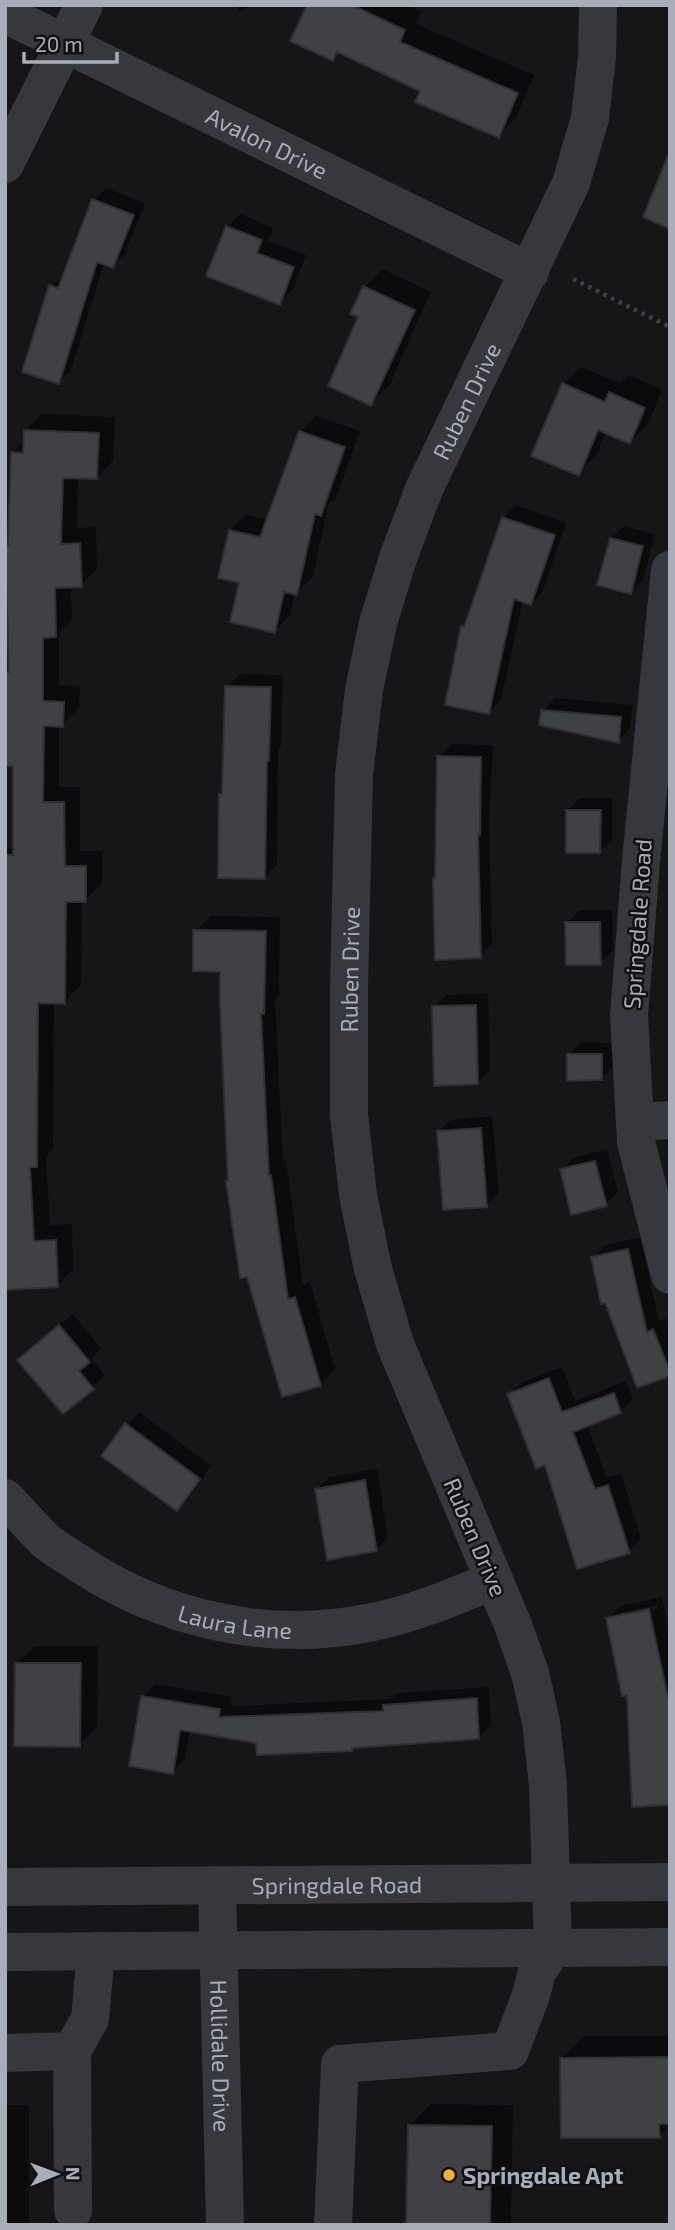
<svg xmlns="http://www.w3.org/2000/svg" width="675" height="2230" font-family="'Exo 2',sans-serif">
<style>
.shadow{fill:#0007;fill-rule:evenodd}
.building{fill:#404145;stroke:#303034;stroke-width:2}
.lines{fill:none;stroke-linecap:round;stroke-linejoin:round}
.path{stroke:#3d3f44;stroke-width:4.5;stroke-dasharray:3.5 5;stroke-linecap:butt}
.minor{stroke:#37383d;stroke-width:38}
.poi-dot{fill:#f2b134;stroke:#111113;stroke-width:2.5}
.labels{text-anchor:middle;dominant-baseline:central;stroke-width:5;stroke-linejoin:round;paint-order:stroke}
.street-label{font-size:23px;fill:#a8adb8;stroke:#111113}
.poi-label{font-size:23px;font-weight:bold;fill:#a8adb8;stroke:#111113;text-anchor:start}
</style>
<rect width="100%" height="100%" fill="#161618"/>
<path class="shadow" d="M235 5H250L240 12Z
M309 5H407L422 12 416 24 534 75 516 118 498 136 422 90 340 52 332 59Z
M106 188 145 203 125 254 112 266 104 263 71 370 59 382 51 286 65 274 94 200Z
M240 214 273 228 268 241 306 255 292 291 279 303 227 227Z
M382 269 431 292 389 386 371 404 360 316 365 287Z
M581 367 620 383 629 375 662 390 648 424 630 442 606 432 596 456 578 474 563 384Z
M42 414 115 417 113 461 96 478 78 477 77 528 96 527 97 569 81 585 71 586 72 619 59 632V685L80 686 79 708 62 725H59V787H80V851H102V884L85 900H82L81 985 64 1002H54L53 1149 46 1156 50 1225 72 1224 73 1269 57 1286 5 1288V854L15 844V765L6 673 10 668 7 546 9 543 13 453 25 440V431Z
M316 416 360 431 336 498 328 505 313 577 295 593 290 615 275 631 241 581 230 530 246 515 269 520 301 432Z
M516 505 566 523 543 591 531 603 523 600 501 700 489 712 463 627 468 622 503 518Z
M624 526 655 534 643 580 630 592 611 538Z
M240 674 283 675 281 747 278 749 277 865 264 877 220 795 224 791 227 687Z
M555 698 633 705 630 728 618 741 543 711Z
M451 744 493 745 489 822 492 944 480 956 436 877 439 757Z
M580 798H612V839L600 851 568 810Z
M580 910H612L613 951 600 963 567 923Z
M211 916 280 917 279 997 275 1000 283 1161 286 1160 303 1285 310 1282 335 1369 320 1385 230 1180 222 970 195 931Z
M488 993 490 1070 477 1083 434 1007 446 995Z
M581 1042 614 1043V1066L602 1078 569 1055Z
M492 1116 499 1193 486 1205 438 1132 451 1120Z
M607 1149 618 1192 606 1204 561 1170 574 1158Z
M640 1237 659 1321 666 1318 670 1329V1374L593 1258 605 1245Z
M73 1314 101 1349 91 1359 105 1375 92 1387 32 1347Z
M562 1367 575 1401 626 1381 633 1399 620 1411 587 1425 607 1478 621 1473 641 1539 629 1551 546 1463 509 1394 522 1382Z
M139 1412 211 1466 189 1497 176 1509 127 1425Z
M377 1469 388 1537 376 1550 317 1489 329 1477Z
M662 1597 670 1637V1803L629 1693 608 1618 621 1606ZM658 1605V1609L620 1617V1613Z
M35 1646H98L97 1727 79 1745 17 1663Z
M155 1684 232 1697 231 1706 391 1699 397 1693 489 1687 491 1725 479 1737 355 1746 351 1750 258 1741 190 1730 185 1759 172 1772 143 1697Z
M670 2030V2126L659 2136 562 2058 584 2036H664Z
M431 2104 513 2105 511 2225H408L409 2126Z
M5 2105H29V2225H5Z"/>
<path class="building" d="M307 5H352L405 30 400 42 518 93 499 138 415 102 420 91 337 52 333 61 290 41Z
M669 153H670V229L643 217Z
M92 199 134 215 113 268 97 262 59 384 22 372 49 285 58 288Z
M226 226 262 240 257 253 294 267 280 305 206 276Z
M363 286 415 310 371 406 328 386 358 317 350 314Z
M562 383 605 402 609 392 645 408 630 444 598 430 579 476 531 456Z
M24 430 99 433 97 479 63 478 61 544 80 543 82 587 55 588 56 637 43 638V701L64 702 63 727 44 726 43 802H64L65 866H86V902H66L65 1004 38 1003 37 1167H30L34 1241 56 1240 58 1287 5 1290V855H13V766H5V672H9L5 545H8L11 452 23 453Z
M299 431 345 447 321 516 315 514 297 595 284 592 275 633 230 622 239 583 218 578 229 530 260 537Z
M502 517 555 535 531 605 514 599 489 714 445 705 461 626 464 627Z
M610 538 643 546 631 594 597 585Z
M225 686 271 687 269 761H267L265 879 218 878 219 794H222Z
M541 710 621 717 619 743 539 725Z
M437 756 481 757 480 835 478 834 481 958 435 960 433 878H435Z
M566 810H601L600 853H566Z
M565 922H600L601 965H566Z
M193 930 266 931 264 1014H261L269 1175H271L288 1299 295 1297 321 1386 282 1397 247 1277 240 1278 226 1181H228L220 1004V972L193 971Z
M476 1005 478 1084 434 1086 432 1006Z
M567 1054H602V1080L567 1081Z
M481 1128 487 1207 443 1210 437 1131Z
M595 1161 607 1206 571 1215 560 1169Z
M628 1249 647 1332 653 1329 670 1372V1376L637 1388 605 1303 601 1304 591 1257Z
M59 1325 90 1362 79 1371 94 1389 63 1414 17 1360Z
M549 1378 562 1412 614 1393 621 1413 573 1432 595 1489 608 1485 630 1553 577 1569 545 1465 536 1469 507 1394Z
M125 1423 200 1479 177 1511 101 1456Z
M365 1480 377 1551 327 1560 315 1489Z
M649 1609 670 1707V1805L632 1807 627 1695 622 1696 606 1618Z
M15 1663H81L80 1747 14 1746Z
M141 1696 220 1709 219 1717 383 1711V1705L477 1698 479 1739 352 1748V1751L257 1755 256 1743 180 1730 173 1774 129 1766Z
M670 2057V2124H659L660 2138H561L560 2058Z
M408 2125 492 2126 490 2225H406Z"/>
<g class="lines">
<path class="path" d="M573 279 670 327"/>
<g class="minor">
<path id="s1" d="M5 14 530 272"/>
<path d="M5 164 84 5"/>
<path d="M670 570 641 861 629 1015 636 1142 670 1275"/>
<path d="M635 1122 670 1120"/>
<path id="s2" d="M5 1498C19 1512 32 1528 46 1541 55 1549 67 1555 77 1562 161 1619 267 1643 368 1623 412 1615 453 1597 494 1580"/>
<path id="s3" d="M217 1886 225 2225"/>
<path id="s4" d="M5 1887 670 1882"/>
<path id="s5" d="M553 1948 548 1785 541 1722 530 1673 513 1625 395 1344 373 1269 358 1195 349 1115V988L354 774 364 690 378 623 398 558 424 489 571 183 590 118 597 57 598 5"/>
<path d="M5 1952 670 1947"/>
<path d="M5 2053 72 2051"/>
<path d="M73 2210 72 2051 90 2019 96 1951"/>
<path d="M333 2225 340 2064 510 2051 531 1995 537 1972 553 1948"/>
</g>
</g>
<circle class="poi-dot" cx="449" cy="2175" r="7"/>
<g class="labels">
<g class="street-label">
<text stroke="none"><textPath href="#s1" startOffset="292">Avalon Drive</textPath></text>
<text stroke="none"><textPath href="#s5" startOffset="1600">Ruben Drive</textPath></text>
<text transform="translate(637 924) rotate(-86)">Springdale Road</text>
<text stroke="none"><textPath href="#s5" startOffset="1012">Ruben Drive</textPath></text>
<text transform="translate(476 1537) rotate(67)">Ruben Drive</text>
<text stroke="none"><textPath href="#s2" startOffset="268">Laura Lane</textPath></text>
<text stroke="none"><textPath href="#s4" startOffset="332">Springdale Road</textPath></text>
<text stroke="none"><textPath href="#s3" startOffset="170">Hollidale Drive</textPath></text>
</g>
<g class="poi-label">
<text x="463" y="2175">Springdale Apt</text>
</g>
</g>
<rect width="675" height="2230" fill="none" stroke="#a8adb8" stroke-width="14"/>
<g transform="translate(56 2174) rotate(89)" stroke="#111113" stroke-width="5" paint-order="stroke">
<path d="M0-5L12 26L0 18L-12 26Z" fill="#a8adb8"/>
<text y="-10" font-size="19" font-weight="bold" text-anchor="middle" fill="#a8adb8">N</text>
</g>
<path d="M24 52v10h93v-10" fill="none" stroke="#a8adb8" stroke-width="3.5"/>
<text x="35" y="52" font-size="21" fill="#a8adb8" stroke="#111113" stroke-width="5" paint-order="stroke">20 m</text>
</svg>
